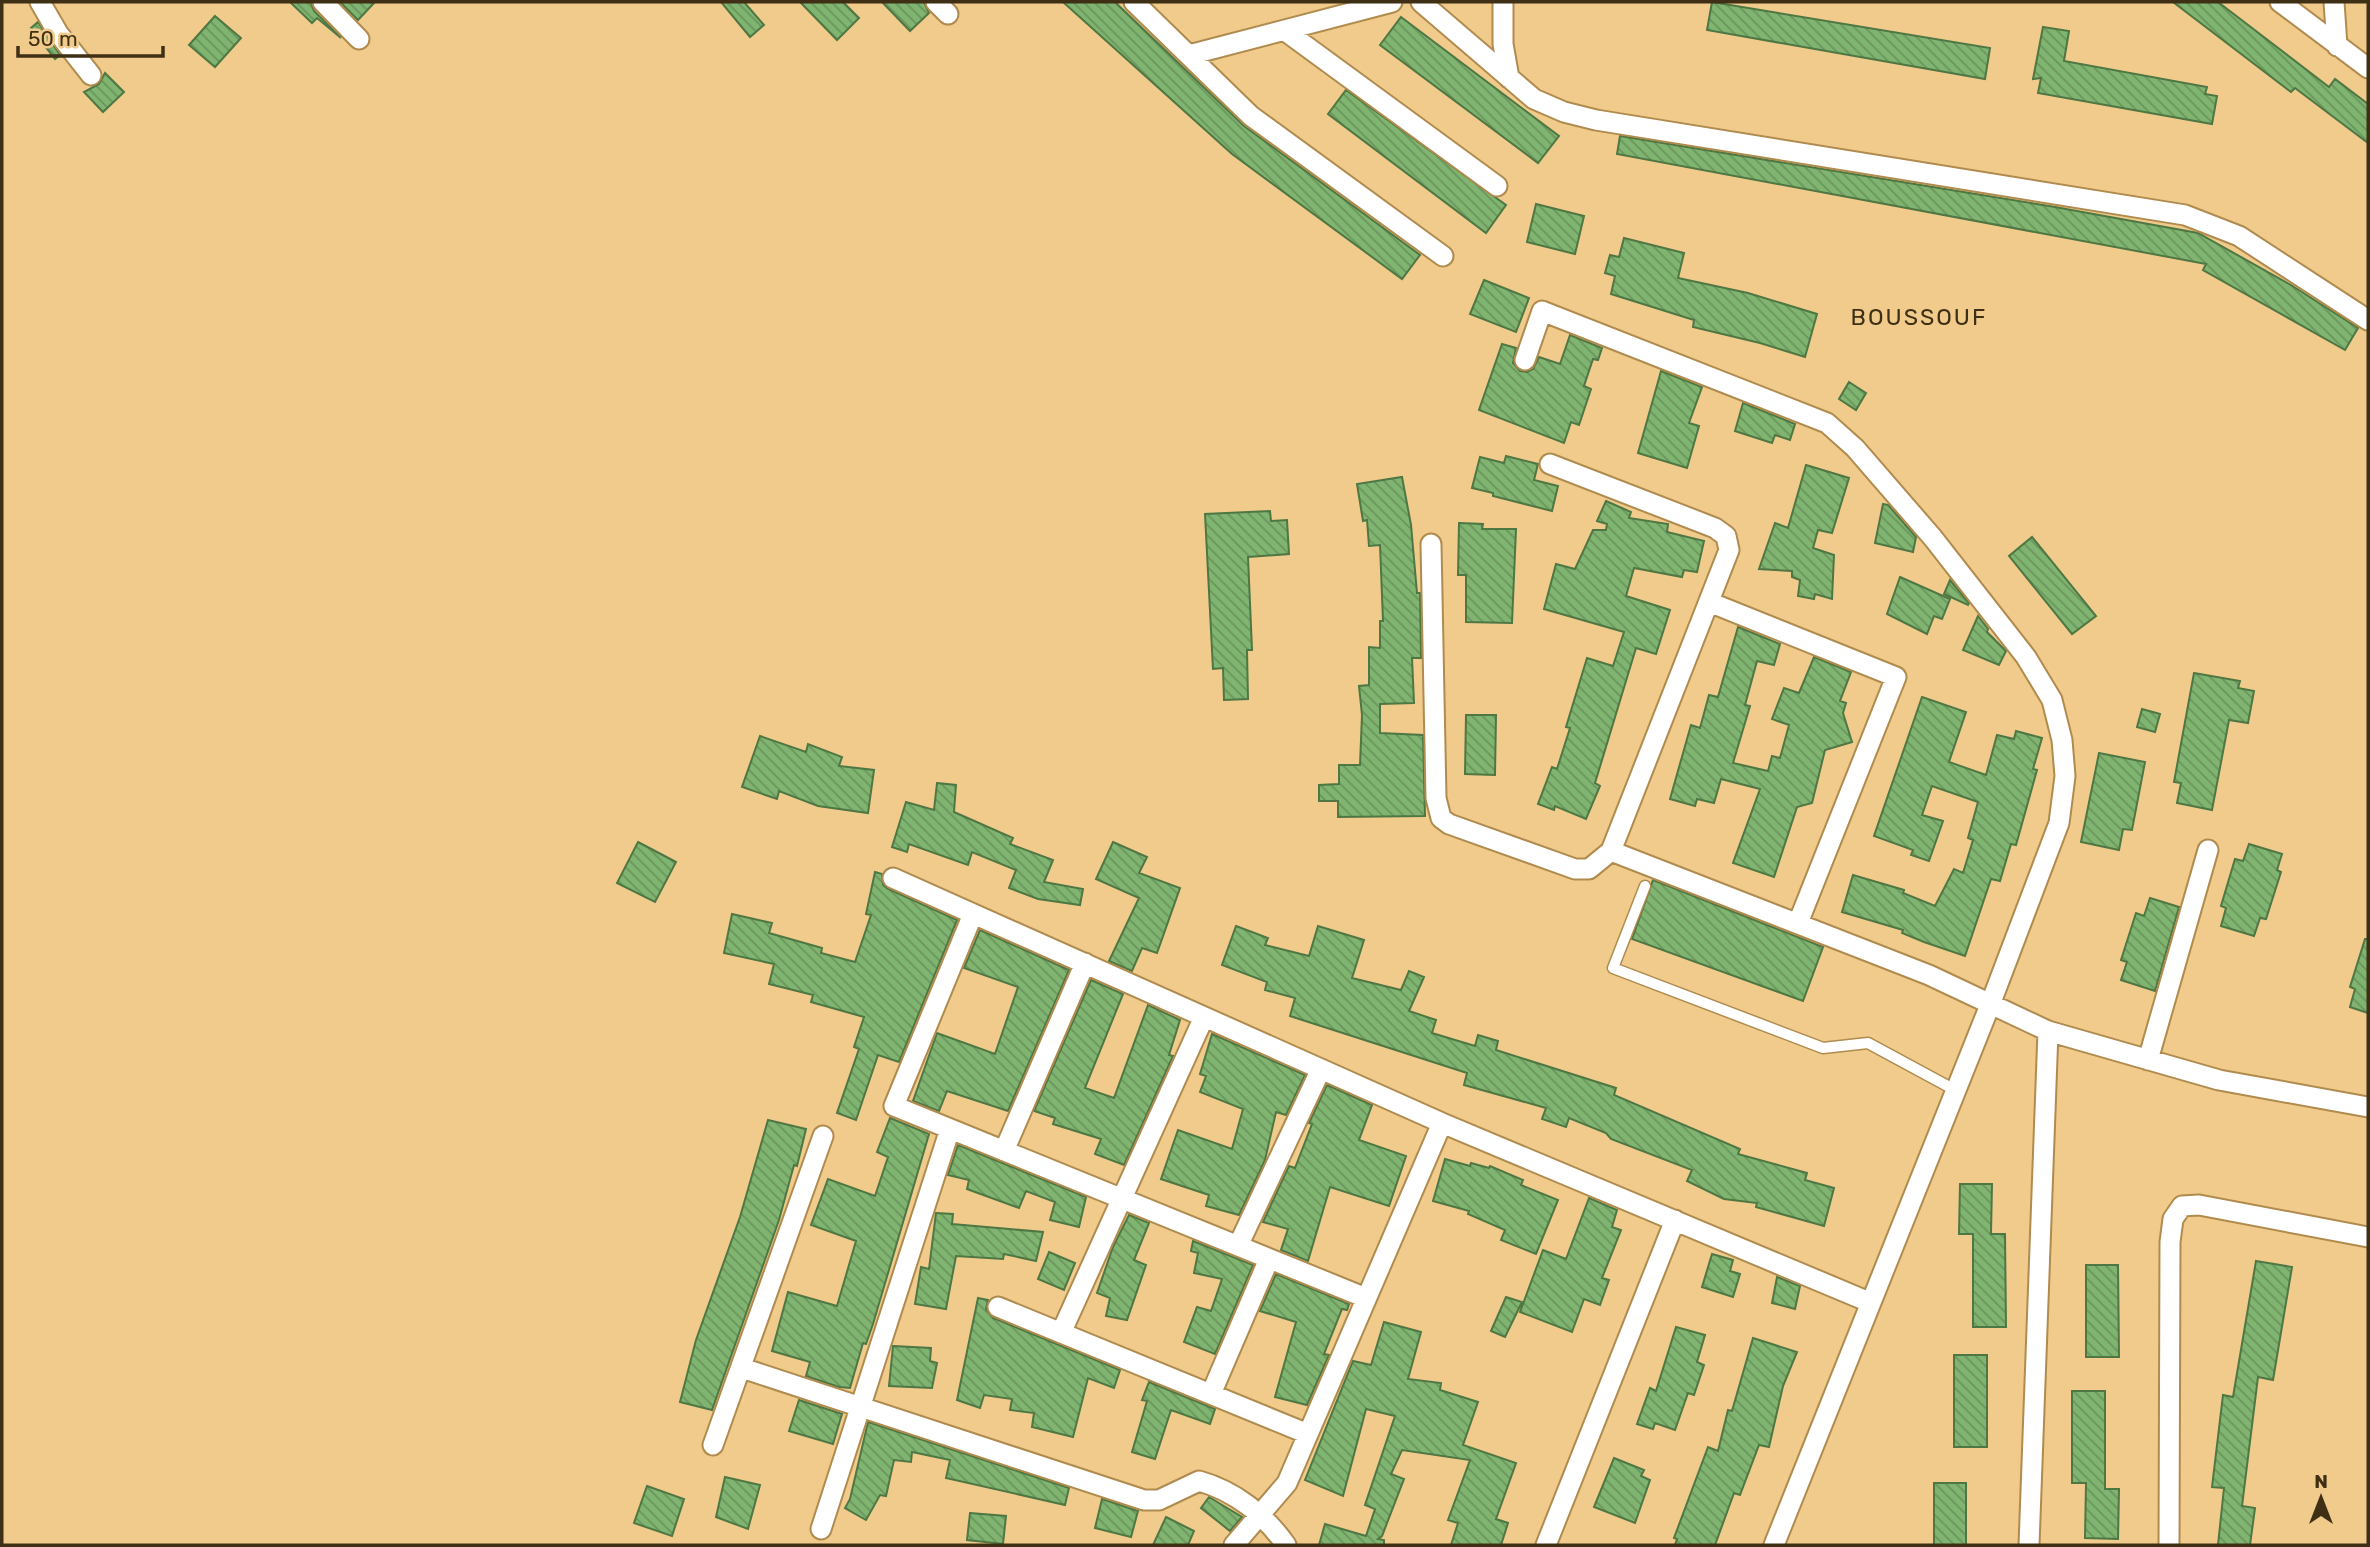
<svg xmlns="http://www.w3.org/2000/svg" width="2370" height="1547" font-family="Rubik,sans-serif">
<style>
.building{fill:url(#building-back-hatch);stroke:#4e7743;stroke-width:2}
.lines{fill:none;stroke-linecap:round;stroke-linejoin:round}
.lane-casing{stroke:#b08b4e;stroke-width:13}
.street-casing{stroke:#b08b4e;stroke-width:23}
.lane{stroke:#fff;stroke-width:10}
.street{stroke:#fff;stroke-width:19}
.labels{text-anchor:middle;dominant-baseline:central;stroke-width:5;stroke-linejoin:round;paint-order:stroke}
.neighbourhood-label{font-size:23px;letter-spacing:2px;fill:#3e2f15;stroke:#f1cb8c}
</style>
<defs>
<pattern id="building-back-hatch" width="6" height="6" patternUnits="userSpaceOnUse" patternTransform="scale(1.75)"><rect width="6" height="6" fill="#80b571"/><path d="M-1 5l2 2M0 0l6 6M5-1l2 2" fill="none" stroke="#6a945c"/></pattern>
</defs>
<rect width="100%" height="100%" fill="#f1cb8c"/>
<path class="building" d="M290 2H311L314 11 341 38 317 18 312 23Z
M340 2H375L358 20Z
M721 2H744L764 25 750 37Z
M800 2H843L859 18 837 40Z
M882 2H924L929 13 910 31Z
M1063 2H1115L1244 126 1420 255 1402 279 1232 154Z
M1712 2 1990 48 1985 79 1707 30Z
M2173 2H2218L2329 87 2335 79 2368 104V143L2295 88 2291 92Z
M215 16 241 38 215 67 189 45Z
M1401 17 1559 136 1538 163 1380 45Z
M38 22 60 55 55 59 31 28Z
M2043 27 2069 31 2064 61 2207 87 2205 94 2217 96 2212 124 2038 93 2041 78 2033 79Z
M105 73 124 92 103 112 84 92 99 84Z
M1346 90 1506 205 1486 233 1328 114Z
M1620 136 2055 207 2198 233 2291 285 2358 328 2345 350 2203 270 2206 264 1617 154Z
M1536 204 1584 216 1575 254 1527 242Z
M1624 238 1684 253 1678 278 1748 293 1817 314 1805 357 1760 343 1693 327 1694 320 1611 294 1615 276 1605 273 1610 255 1619 257Z
M1484 280 1529 298 1516 332 1470 314Z
M1570 335 1602 348 1598 360 1593 359 1584 386 1591 389 1579 425 1571 422 1564 443 1479 410 1502 344 1516 348 1513 363 1520 371 1527 372 1533 369 1539 357 1560 364Z
M1661 371 1702 387 1689 423 1699 426 1687 468 1638 453Z
M1849 382 1866 393 1856 410 1839 399Z
M1743 403 1795 424 1790 440 1775 435 1772 443 1735 431Z
M1506 456 1538 464 1534 480 1558 486 1552 511 1493 496V493L1472 488 1480 457 1504 463Z
M1806 465 1849 478 1832 533 1818 530 1813 548 1834 555 1832 599 1815 594 1814 599 1798 596 1800 580 1792 577V571L1759 569 1775 523 1788 528Z
M1402 477 1411 525 1417 593H1420L1421 658H1412L1414 703 1380 704V733L1423 735 1425 816 1338 817V801H1319V785L1339 784V765H1360L1362 715 1359 686 1369 685V647L1380 648V621H1383L1380 545 1369 546 1367 520 1363 521 1357 484Z
M1606 501 1631 512 1629 518 1668 524 1667 532 1704 541 1697 572 1684 570 1682 577 1634 568 1626 596 1670 610 1656 654 1636 648 1595 783 1600 786 1586 819 1555 806 1554 810 1538 804 1552 767 1557 769 1570 728 1566 727 1587 658 1613 666 1624 632 1544 609 1556 564 1575 569 1593 530H1606L1607 524 1597 521Z
M1883 504 1888 505 1916 537 1913 552 1875 543Z
M1270 511 1271 521 1287 520 1289 554 1248 557 1252 650H1247L1248 699 1224 700 1223 668 1213 669 1205 514Z
M1459 523 1483 524 1482 529H1516L1512 623 1466 622V575H1458Z
M2032 537 2096 616 2072 634 2009 556Z
M1900 577 1950 599 1942 619 1934 616 1927 634 1887 614Z
M1950 580 1969 603 1968 605 1944 594Z
M1978 616 1988 629 1987 632 2006 651 1999 665 1963 650Z
M1738 627 1780 644 1774 665 1757 661 1745 705 1750 706 1733 763 1768 771 1772 756 1780 758 1789 725 1772 719 1784 688 1799 693 1814 657 1851 672 1840 701 1846 703 1843 713 1852 742 1825 750 1812 803 1797 807 1774 877 1733 863 1760 789 1721 779 1714 803 1697 799 1695 806 1670 799 1691 725 1700 728 1709 695 1718 697Z
M2194 673 2240 681 2238 688 2254 691 2248 723 2229 720 2212 810 2177 803 2181 783 2174 782Z
M1922 697 1966 712 1949 762 1986 775 1997 735 2014 739 2016 731 2042 738 2033 769 2037 770 2016 845 2011 844 2000 881 1991 879 1965 956 1924 942 1902 933 1903 930 1842 912 1853 875 1904 890 1903 893 1935 906 1954 869 1963 873 1973 840 1968 838 1978 802 1932 786 1922 815 1943 821 1929 861 1911 855 1913 850 1874 836Z
M2142 709 2160 714 2155 732 2137 727Z
M1466 715H1496L1495 775 1465 774Z
M760 736 806 752 808 744 842 757 839 766 874 770 868 813 818 806 779 791 777 799 742 787Z
M2099 753 2145 762 2132 830 2123 829 2119 850 2081 842Z
M937 783 956 785 954 812 1013 838 1010 844 1053 860 1044 882 1083 889 1080 905 1038 899 1009 888 1016 870 972 852 968 865 909 844 907 852 892 847 906 802 934 810Z
M638 842 676 862 655 902 617 883Z
M1113 842 1147 857 1139 873 1180 888 1157 953 1142 948 1132 971 1109 961 1139 898 1096 879Z
M2249 844 2282 854 2277 870 2281 872 2266 919 2260 918 2254 936 2221 926 2226 908 2221 906 2235 859 2243 861Z
M875 872 882 874 883 885 888 889 957 920 899 1062 878 1055 856 1120 837 1113 859 1049 854 1047 864 1017 811 1002 813 995 769 984 774 964 724 953 732 914 772 923 769 933 822 948 821 953 855 962 871 915 866 914Z
M1653 880 1823 947 1803 1001 1632 939Z
M2150 898 2179 907 2155 991 2121 980 2127 962 2121 960 2136 913 2144 916Z
M1236 926 1268 938 1265 945 1309 956 1318 926 1364 940 1352 978 1401 990 1409 971 1424 977 1409 1011 1436 1020 1432 1033 1475 1046 1478 1035 1498 1041 1496 1050 1616 1088 1614 1095 1740 1149 1738 1154 1807 1173 1805 1180 1834 1188 1824 1226 1756 1207 1757 1203 1724 1199 1687 1181 1692 1170 1611 1139 1606 1133 1569 1118 1566 1127 1542 1119 1546 1108 1464 1085 1467 1073 1290 1016 1295 998 1265 990 1267 982 1222 965Z
M980 930 1069 970 1008 1111 947 1091 939 1111 913 1101 937 1033 995 1054 1018 987 964 968Z
M2365 939H2368V1013L2350 1007 2355 989 2350 987Z
M1091 980 1123 994 1085 1088 1114 1098 1148 1005 1180 1020 1169 1055 1173 1056 1124 1165 1095 1154 1101 1139 1053 1124 1055 1118 1034 1111Z
M1212 1034 1305 1075 1286 1115 1276 1112 1265 1160 1239 1215 1206 1206 1209 1195 1161 1179 1178 1130 1232 1149 1243 1109 1200 1092 1206 1076 1200 1074Z
M1327 1085 1372 1105 1359 1140 1406 1156 1389 1206 1330 1187 1308 1261 1281 1250 1288 1229 1263 1222 1289 1166 1295 1168 1312 1124 1309 1123Z
M890 1118 929 1134 873 1324 866 1344 863 1343 850 1388 839 1387 806 1376 810 1362 772 1351 788 1292 837 1306 856 1241 811 1225 828 1179 875 1196 888 1157 877 1152Z
M768 1120 806 1129 797 1166 794 1165 779 1220 712 1410 680 1402 696 1340 740 1217Z
M958 1145 1086 1197 1079 1227 1050 1220 1055 1202 1026 1191 1019 1208 967 1189 969 1180 948 1175Z
M1445 1159 1470 1166 1471 1163 1489 1168 1490 1166 1523 1180 1521 1185 1558 1200 1536 1254 1501 1240 1505 1230 1468 1214 1469 1211 1433 1201Z
M1960 1184H1992L1991 1234H2005L2006 1327H1973V1234H1959Z
M1589 1198 1617 1210 1612 1227 1621 1230 1602 1278 1609 1280 1600 1305 1584 1299 1572 1332 1520 1312 1543 1250 1566 1259Z
M936 1213 953 1214 952 1224 1043 1232 1036 1261 1004 1254 1003 1259 956 1256 946 1309 915 1304 921 1267 929 1269Z
M1129 1215 1149 1223 1134 1260 1146 1265 1127 1320 1106 1316 1110 1298 1097 1293 1113 1247Z
M1193 1241 1253 1265 1215 1354 1184 1342 1197 1307 1211 1311 1222 1279 1194 1273 1198 1253 1191 1251Z
M1049 1252 1075 1263 1064 1290 1038 1279Z
M1712 1254 1733 1260 1730 1271 1740 1274 1733 1297 1702 1287Z
M2256 1261 2292 1267 2273 1380 2258 1377 2242 1506 2255 1508 2250 1545H2218L2224 1488 2212 1487 2223 1395 2233 1397Z
M2086 1265H2118L2119 1357H2086Z
M1276 1274 1349 1304 1347 1310 1342 1309 1324 1354 1329 1355 1307 1405 1275 1397 1296 1322 1260 1311Z
M1777 1277 1800 1286 1795 1309 1772 1303Z
M1506 1297 1522 1302 1505 1337 1491 1331Z
M978 1298 988 1300 986 1309 993 1318 1120 1370 1114 1388 1088 1378 1073 1437 1032 1427 1034 1413 1010 1410 1012 1399 984 1395 980 1408 957 1400Z
M1384 1322 1421 1332 1408 1379 1441 1383 1440 1390 1478 1402 1463 1445 1516 1463 1496 1519 1508 1523 1501 1545H1451L1458 1523 1448 1520 1470 1460 1402 1450 1391 1474 1404 1479 1382 1536 1378 1539 1384 1540V1545H1319L1325 1524 1366 1536 1375 1509 1365 1505 1395 1416 1366 1409 1343 1496 1305 1480 1353 1361 1371 1365Z
M1676 1327 1705 1335 1697 1362 1704 1365 1694 1395 1688 1393 1675 1430 1655 1423 1653 1429 1637 1424 1650 1388 1656 1391Z
M1753 1338 1797 1352 1783 1386 1769 1447 1759 1445 1740 1495 1734 1493 1715 1545H1675L1677 1539 1674 1538 1708 1447 1718 1451 1728 1410 1732 1411Z
M893 1346 931 1348 930 1361 937 1363 932 1388 889 1386Z
M1954 1355H1987V1447H1954Z
M1149 1382 1215 1409 1210 1424 1171 1410 1155 1459 1132 1452 1147 1401 1142 1400Z
M2072 1391H2105V1489H2119L2118 1539 2085 1538 2086 1483H2072Z
M799 1400 842 1414 833 1444 789 1431Z
M868 1422 1069 1488 1065 1505 946 1478 950 1460 912 1452 911 1462 894 1460 886 1496 880 1495 866 1520 845 1508 850 1499Z
M1614 1458 1644 1470 1641 1476 1650 1480 1635 1523 1594 1507Z
M725 1477 760 1485 748 1529 716 1517Z
M1934 1483H1966V1545H1934Z
M647 1486 684 1499 672 1536 634 1523Z
M1209 1497 1242 1517 1230 1531 1201 1508Z
M1102 1499 1138 1511 1131 1537 1095 1528Z
M970 1513 1006 1516 1003 1544 967 1540Z
M1166 1517 1194 1531 1188 1545H1153Z"/>
<g class="lines">
<g class="lane-casing">
<path id="lane" d="M1645 886 1613 968 1823 1048 1868 1043 1955 1090"/>
</g>
<g class="street-casing">
<path id="street" d="M40 2 58 33 91 75
M323 2 359 39
M936 2 948 14
M1134 2 1251 116 1443 256
M1421 2 1534 99 1564 112 1596 120 2185 215 2239 236 2368 320
M1503 2V44L1509 78
M2280 2 2368 68
M2334 2 2337 46
M1284 30 1497 186
M1189 55 1392 2
M1525 360 1542 311 1827 423 1855 448 1933 538 2026 657 2052 700 2062 740 2065 776 2059 823 1990 1005 1774 1545
M1431 544 1436 798 1441 818 1449 824 1575 869H1589L1611 851 1729 550 1726 536 1715 528 1550 464
M1709 602 1896 677 1798 923
M1611 851 1929 975 2048 1031 2219 1080 2368 1107
M893 878 1442 1123 1869 1302
M973 914 894 1106 1366 1298
M2148 1060 2208 850
M1004 1151 1085 963
M1238 1246 1321 1069
M998 1307 1308 1434
M1061 1333 1204 1017
M742 1368 1144 1500H1159L1199 1481C1235 1491 1265 1515 1286 1545
M1211 1394 1269 1259
M713 1445 823 1136
M821 1529 950 1129
M1234 1545 1287 1483 1442 1123
M1546 1545 1675 1220
M2029 1545 2048 1031
M2169 1545 2170 1242 2173 1219 2182 1206 2199 1205 2368 1237"/>
</g>
<use href="#lane" class="lane"/>
<use href="#street" class="street"/>
</g>
<g class="labels">
<g class="neighbourhood-label">
<text x="1919" y="317">BOUSSOUF</text>
</g>
</g>
<rect width="2370" height="1547" fill="none" stroke="#3e2f15" stroke-width="7"/>
<g transform="translate(2321 1498)" stroke="#f1cb8c" stroke-width="5" paint-order="stroke">
<path d="M0-5L12 26L0 18L-12 26Z" fill="#3e2f15"/>
<text y="-10" font-size="19" font-weight="bold" text-anchor="middle" fill="#3e2f15">N</text>
</g>
<path d="M18 46v10h145v-10" fill="none" stroke="#3e2f15" stroke-width="3.5"/>
<text x="28" y="46" font-size="21" fill="#3e2f15" stroke="#f1cb8c" stroke-width="5" paint-order="stroke">50 m</text>
</svg>
